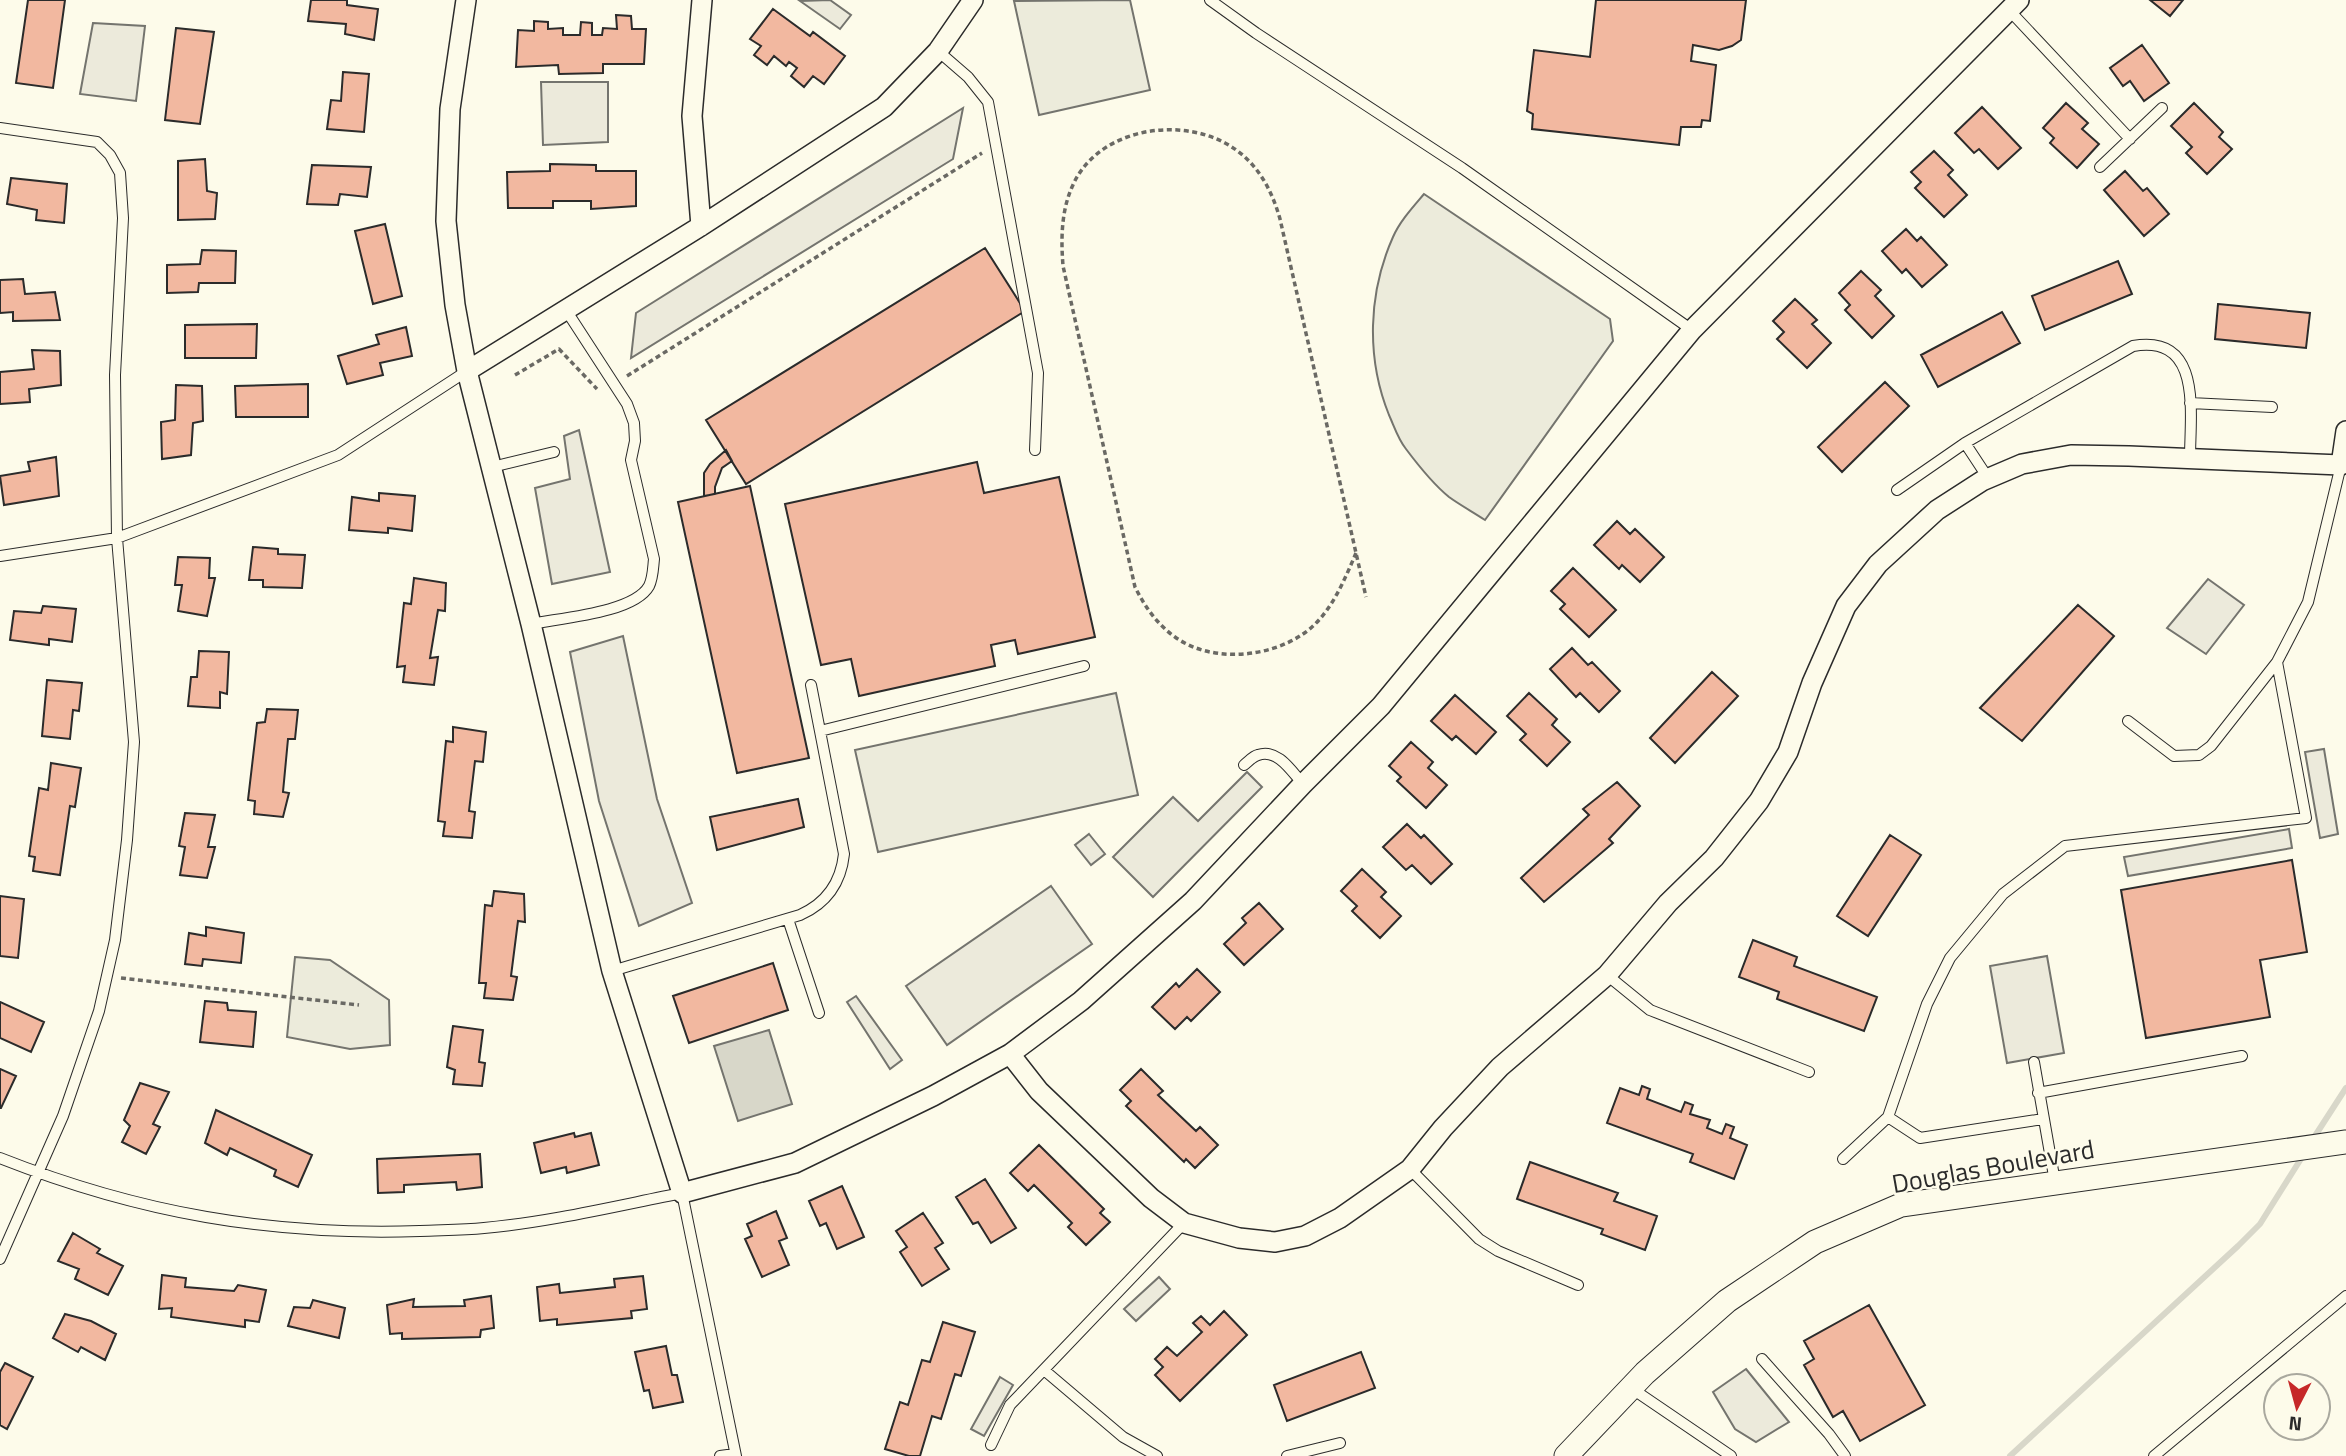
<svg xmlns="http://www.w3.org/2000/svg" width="2346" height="1456" font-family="'Titillium Web',sans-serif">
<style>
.green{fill:#ecebdb;stroke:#74746e;stroke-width:2}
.parking{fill:#eceadb;stroke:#74746e;stroke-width:2}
.water{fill:#d8d7c9;stroke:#74746e;stroke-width:2}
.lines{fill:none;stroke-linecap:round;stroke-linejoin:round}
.stream{stroke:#d8d7c9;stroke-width:6}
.building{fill:#f2b8a0;stroke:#2b2b2b;stroke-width:2}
.service-casing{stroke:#2b2b2b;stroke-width:12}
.minor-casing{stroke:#2b2b2b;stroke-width:22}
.tertiary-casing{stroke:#2b2b2b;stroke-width:25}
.path{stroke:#6a6964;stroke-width:3.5;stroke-dasharray:5 3.5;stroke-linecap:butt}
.service{stroke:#fdfbea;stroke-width:10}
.minor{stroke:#fdfbea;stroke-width:19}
.tertiary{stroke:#fdfbea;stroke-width:23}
.labels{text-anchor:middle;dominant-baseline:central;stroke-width:5;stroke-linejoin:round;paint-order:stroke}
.street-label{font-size:26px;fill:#2b2b2b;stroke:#fdfbea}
</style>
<rect width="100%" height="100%" fill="#fdfbea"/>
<path class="green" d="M1130 0 1150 90 1039 115 1014 1Z
M1424 194 1610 319 1613 341 1485 520C1473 512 1460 505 1449 497 1433 484 1418 465 1406 449 1398 439 1394 426 1389 415 1366 358 1368 293 1393 237 1400 221 1413 207 1424 194Z
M1116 693 1138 795 878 852 855 750Z
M295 957 330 960 389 1000 390 1045 350 1049 287 1037Z"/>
<path class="parking" d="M830 0 851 15 840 29 800 1Z
M93 23 145 26 136 101 80 94Z
M541 82H608V142L543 145Z
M963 108 953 159 631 358 636 313Z
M579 430 610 572 552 584 535 488 570 479 564 436Z
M2208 579 2244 605 2206 654 2167 628Z
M623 636 657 799 692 903 639 926 599 801 570 652Z
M2324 749 2338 834 2320 838 2305 752Z
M1247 772 1262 787 1153 897 1113 857 1173 797 1198 821Z
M2289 829 2292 848 2128 876 2124 857Z
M1089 834 1105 854 1091 865 1075 845Z
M1051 886 1092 944 947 1045 906 986Z
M2047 956 2064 1053 2007 1063 1990 966Z
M856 996 902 1060 890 1069 847 1002Z
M1159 1277 1170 1289 1136 1321 1124 1309Z
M1746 1369 1789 1422 1756 1442 1735 1429 1713 1392Z
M1000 1377 1013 1385 984 1436 971 1429Z"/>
<path class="water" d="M769 1030 792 1104 738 1121 714 1046Z"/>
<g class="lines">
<path class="stream" d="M2313 1139 2346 1088
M2010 1456 2238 1246 2260 1224 2304 1154"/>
</g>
<path class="building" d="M28 0H65L53 88 16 83Z
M311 0H347V5L378 9 374 40 345 34 346 24 308 21Z
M1596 0H1746L1741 40 1732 46 1719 50 1693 45 1691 61 1716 65 1710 121 1702 120 1701 127H1681L1679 145 1532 129 1533 114 1527 111 1534 50 1590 57Z
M2150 0H2183L2170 16Z
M773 9 810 36 813 32 845 56 824 84 813 76 804 87 791 76 797 68 789 62 786 66 774 56 767 65 754 55 761 46 750 39Z
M616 15 631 16 632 29H646L644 64H603V73L559 74 558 65 516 67 518 30 534 31V21L548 22V29L563 28V35H580L581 22 592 23V35H602L603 28 617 29Z
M176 28 214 32 200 124 165 120Z
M2142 45 2169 83 2144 101 2130 81 2123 86 2110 68Z
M343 72 369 74 364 132 327 129 331 100 341 101Z
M2066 103 2088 123 2082 129 2099 144 2077 168 2050 143 2054 138 2043 128Z
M2194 103 2223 132 2219 137 2232 149 2207 174 2186 153 2192 147 2171 126Z
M1982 107 2021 148 1998 169 1979 149 1974 153 1955 133Z
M1934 151 1953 170 1948 175 1967 195 1944 217 1915 188 1921 182 1911 172Z
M205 159 207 191 217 193 215 219 178 220V161Z
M550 164 596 165V171H636V206L591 209V201H553V208H508L507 172 550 171Z
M312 165 371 167 367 197 340 194 338 205 307 204Z
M2125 171 2143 191 2147 188 2169 214 2144 236 2104 190Z
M11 178 67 184 64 223 36 220 37 210 7 204Z
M385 224 402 296 373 304 355 231Z
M1906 229 1917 241 1921 237 1947 265 1922 287 1906 269 1902 273 1882 251Z
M985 248 1025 311 746 484 706 420Z
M202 250 236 251 235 283H199L198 292 167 293V265L200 264Z
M2118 261 2132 294 2045 330 2032 296Z
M1861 271 1881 290 1875 296 1894 316 1872 338 1845 310 1850 305 1839 293Z
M23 279 25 294 55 292 60 320 13 321V312L0 313V280Z
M1795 299 1817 320 1812 324 1831 343 1807 368 1777 339 1784 332 1773 321Z
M2218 304 2310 313 2306 348 2215 339Z
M2002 312 2020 343 1938 387 1921 355Z
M257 324 256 358H185V325Z
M406 327 412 356 380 363 383 375 347 384 338 356 379 344 376 335Z
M32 350 60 351 61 385 29 389 30 402 0 404V372L34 369Z
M1885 382 1909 406 1842 472 1818 447Z
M308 384V417H236L235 386Z
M176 385 202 386 203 421 193 423 191 455 162 459 161 422 175 420Z
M726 450 732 461 722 468 715 487V494L704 496V473L710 464Z
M56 457 59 496 4 505 0 476 30 471 28 462Z
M977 462 984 493 1059 477 1095 637 1018 654 1015 640 991 645 995 666 859 696 851 659 821 665 785 504Z
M750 486 809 758 737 773 678 502Z
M379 493 415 496 412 531 388 528V533L349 530 352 497 379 501Z
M1617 521 1630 534 1635 529 1664 557 1640 582 1622 565 1619 569 1594 545Z
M253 547 278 549V554L305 555 302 588 263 587V580H249Z
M178 557 210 558 209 578H215L207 616 178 611 182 585H175Z
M1573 568 1616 610 1589 637 1560 609 1565 604 1551 591Z
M414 578 446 583 445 611 438 610 430 658 438 657 434 685 403 682 405 666 397 667 404 603 411 604Z
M2078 605 2114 636 2022 741 1980 708Z
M43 606 76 609 72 642 49 639V645L10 640 14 611 41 613Z
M1572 648 1588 665 1592 662 1620 691 1599 712 1580 693 1576 697 1550 669Z
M199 651 229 652 227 694 220 692V708L188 706 191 677H197Z
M1712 672 1738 696 1675 763 1650 738Z
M47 680 82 683 79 711 73 710 70 739 42 736Z
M1529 693 1557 719 1552 725 1570 742 1547 766 1520 740 1526 734 1507 716Z
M1455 695 1496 732 1476 754 1456 736 1452 740 1431 721Z
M267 709 298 710 295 739H288L283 792 289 793 283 817 254 814 255 801 248 800 257 723 265 722Z
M453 727 486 732 483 762 475 761 469 811 475 812 472 838 443 836 445 822 438 821 446 741 453 742Z
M1411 742 1433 762 1428 768 1447 785 1426 808 1397 781 1401 777 1389 766Z
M51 763 81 768 75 807 70 806 60 875 33 871 35 857 29 856 39 788 48 790Z
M1617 782 1640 806 1609 839 1613 843 1544 902 1521 878 1589 815 1583 809Z
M798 799 804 827 717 850 710 817Z
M185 813 215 815 208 847H215L207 878 180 875 185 847 179 846Z
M1407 824 1421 838 1424 835 1452 864 1431 884 1412 865 1406 870 1383 847Z
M1890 835 1921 855 1868 936 1837 916Z
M2292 860 2307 952 2260 960 2270 1017 2146 1038 2121 890Z
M1362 869 1386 892 1381 897 1401 916 1380 938 1352 911 1357 906 1341 891Z
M494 891 524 894 525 922 518 921 511 976 517 977 513 1000 484 998 486 983H479L485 905 492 906Z
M0 896 24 899 18 958 0 956Z
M1259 903 1283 929 1244 965 1224 944 1246 923 1242 918Z
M206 927 244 933 241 963 203 959 202 966 185 964 189 933 206 936Z
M1753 940 1797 957 1794 966 1877 997 1864 1031 1777 999 1779 992 1739 977Z
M773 963 788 1010 689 1043 673 996Z
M1197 969 1220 992 1191 1021 1187 1017 1175 1029 1152 1007 1176 983 1179 987Z
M205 1001 227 1003 228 1010 256 1012 253 1047 200 1042Z
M0 1002 44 1022 31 1052 0 1038Z
M453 1026 483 1030 479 1062 485 1063 482 1086 453 1084 455 1070 447 1067Z
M0 1069 16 1076 1 1108H0Z
M1141 1069 1163 1091 1158 1095 1196 1131 1200 1127 1218 1145 1195 1168 1186 1159 1184 1162 1126 1106 1131 1101 1120 1090Z
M140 1083 169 1092 153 1124 160 1127 146 1154 122 1142 130 1126 124 1120Z
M1642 1086 1650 1089 1647 1099 1681 1112 1685 1102 1693 1105 1690 1114 1710 1120 1707 1128 1722 1134 1726 1124 1734 1127 1730 1138 1747 1145 1734 1179 1690 1162 1693 1154 1607 1123 1620 1088 1639 1095Z
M216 1110 312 1155 298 1187 274 1176 276 1170 230 1148 227 1155 205 1143Z
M574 1133 575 1137 591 1133 599 1165 567 1173 566 1167 541 1173 534 1143Z
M1039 1145 1104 1209 1100 1213 1110 1222 1086 1245 1068 1227 1072 1223 1034 1185 1028 1191 1010 1173Z
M480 1154 482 1187 457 1190 456 1182 404 1185V1192L378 1193 377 1159Z
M1530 1162 1618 1193 1614 1201 1657 1216 1645 1250 1601 1234 1603 1229 1517 1199Z
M985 1179 1016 1228 991 1243 978 1222 973 1224 956 1197Z
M842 1186 864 1237 837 1249 826 1223 820 1226 809 1201Z
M776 1211 787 1238 779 1241 789 1265 762 1277 745 1239 752 1236 747 1224Z
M923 1213 943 1243 935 1248 949 1269 922 1286 900 1252 907 1247 896 1231Z
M73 1233 100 1249 97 1253 123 1266 108 1295 75 1279 79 1269 58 1261Z
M162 1275 186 1278 185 1287 234 1291 238 1285 266 1290 259 1322 245 1320V1327L171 1317 172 1308 159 1309Z
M643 1276 647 1309 631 1311 632 1318 557 1325V1319L540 1321 537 1287 559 1284 560 1293 615 1287 614 1279Z
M491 1296 494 1328 481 1330 480 1337 402 1339V1333L390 1334 387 1305 414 1299 413 1307 465 1306 464 1300Z
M313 1300 345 1308 339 1338 288 1326 294 1307 310 1308Z
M1869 1305 1925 1405 1860 1441 1843 1411 1833 1417 1804 1365 1814 1359 1804 1341Z
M1224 1311 1247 1335 1180 1401 1155 1375 1163 1367 1155 1359 1167 1347 1177 1356 1202 1332 1193 1323 1201 1316 1210 1325Z
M65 1314 91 1321 116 1334 105 1360 81 1347 78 1352 53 1338Z
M943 1322 975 1332 961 1376 955 1374 941 1419 932 1416 920 1456H909L885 1449 900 1402 908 1405 922 1360 930 1362Z
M666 1346 672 1375H677L683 1402 653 1408 649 1390 644 1391 635 1352Z
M1361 1352 1375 1388 1287 1421 1274 1385Z
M5 1363 33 1377 7 1429 0 1425V1372Z"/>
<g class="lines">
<g class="service-casing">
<path id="service" d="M1210 0 1256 33 1462 168 1692 330
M2009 10 2130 139
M938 51 968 77 988 102 1038 373 1035 450
M0 128 97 142 110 155 120 173 123 218 115 375 117 538 134 742 127 840 115 940 99 1011 63 1116 0 1259
M2100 167 2162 108
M2190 403 2272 407
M492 467 554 452
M1988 478 1965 443 2133 346C2203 334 2190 413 2190 458
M1897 490 1965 443
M0 556 117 538 338 455 467 371
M531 624C560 618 634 613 649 586 653 578 653 568 654 559L631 460 635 441 634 423 627 404 566 310
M2128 721 2174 756 2199 755 2211 746 2277 662
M820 731 1084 666
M1244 765C1248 762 1253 756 1258 755 1278 748 1292 772 1303 784
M788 919 819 1013
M612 971 800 915C827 903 841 882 844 854L811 685
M1607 975 1650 1010 1809 1072
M2034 1062 2055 1182
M2038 1093 2242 1056
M1888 1117 1920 1138 2043 1119
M0 1158C139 1213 271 1236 420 1231 441 1230 463 1230 484 1228 550 1222 616 1206 682 1193L736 1456
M1843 1159 1888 1117 1927 1004 1950 958 2003 894 2065 846 2306 818 2277 662 2308 602 2341 465
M1410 1169 1479 1239 1498 1251 1578 1285
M1762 1359 1829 1434 1845 1456
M1044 1370 1123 1437 1157 1456
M1631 1388 1731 1456
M991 1445 1010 1405 1184 1223
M720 1456 735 1454
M1287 1456 1340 1443
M2154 1456 2346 1296"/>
</g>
<g class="minor-casing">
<path id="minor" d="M466 0 450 109 446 221 455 305 467 371 531 624 612 971 682 1193 795 1163 933 1096 1010 1054 1081 1001 1193 901 1303 784 1381 706 1692 330 2019 0
M701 226 692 116 702 0
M467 371 701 226 884 107 938 51 973 0
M1010 1054 1039 1091 1151 1198 1184 1223 1239 1238 1275 1242 1305 1236 1340 1218 1410 1169 1443 1128 1500 1067 1607 975 1668 903 1714 858 1759 801 1788 752 1812 683 1846 606 1878 564 1937 510 1982 481 2022 464 2071 455 2129 456 2341 465 2346 431"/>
</g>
<g class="tertiary-casing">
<path id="tertiary" d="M1566 1456 1645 1373 1727 1301 1815 1242 1901 1205 2346 1142"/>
</g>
<path class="path" d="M515 375 559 349 597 389
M627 376 982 153
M1356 553C1344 581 1330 616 1303 634 1268 658 1211 663 1175 637 1157 624 1145 607 1135 587L1063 266C1061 240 1061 212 1072 187 1096 130 1175 116 1225 143 1255 159 1271 187 1280 219L1356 553 1366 597
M121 978 359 1005"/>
<use href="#service" class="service"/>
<use href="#minor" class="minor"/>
<use href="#tertiary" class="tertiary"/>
</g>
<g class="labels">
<g class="street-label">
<text transform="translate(1993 1166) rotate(-10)">Douglas Boulevard</text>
</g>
</g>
<g transform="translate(2297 1407) rotate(186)"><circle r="33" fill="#fdfbea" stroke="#a9a89e" stroke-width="2"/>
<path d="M0-5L12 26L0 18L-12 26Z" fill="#c62828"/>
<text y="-10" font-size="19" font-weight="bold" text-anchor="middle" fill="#2b2b2b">N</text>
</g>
</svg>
